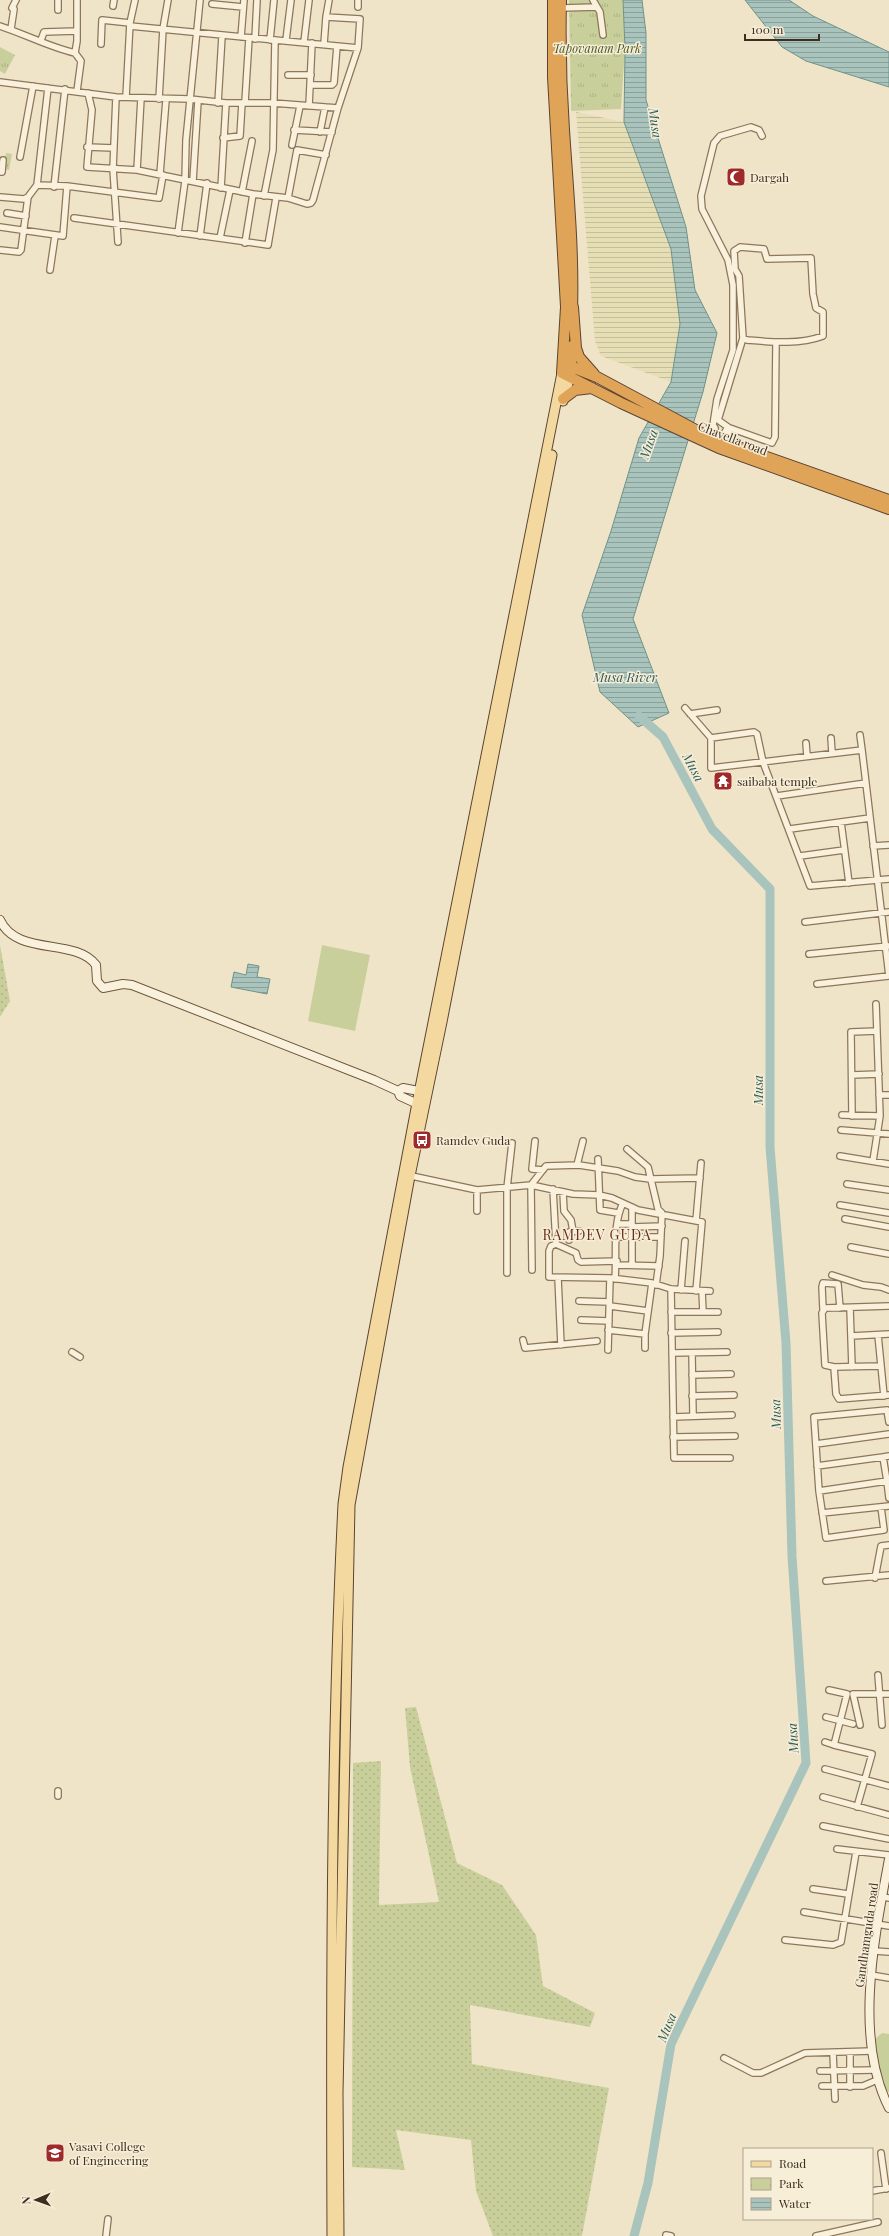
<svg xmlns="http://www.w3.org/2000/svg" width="889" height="2236" font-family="'Playfair Display',serif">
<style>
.farmland{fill:url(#farmland-rules)}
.grass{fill:url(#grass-dots)}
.park{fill:url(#park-tufts)}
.pitch{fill:#c9cf9b}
.water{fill:url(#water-rules);stroke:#6f938a}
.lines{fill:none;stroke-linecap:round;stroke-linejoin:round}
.river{stroke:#a9c4bc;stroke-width:9}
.street-casing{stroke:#8d765c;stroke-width:8}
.secondary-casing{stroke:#6f573f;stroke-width:10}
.primary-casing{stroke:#5b4430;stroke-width:11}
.highway-casing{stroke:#5b4430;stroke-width:12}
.street{stroke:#faf1dc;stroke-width:5.5}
.secondary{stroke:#faf1dc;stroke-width:8}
.primary{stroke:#f3d9a0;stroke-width:9}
.highway{stroke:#e0a458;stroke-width:10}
.labels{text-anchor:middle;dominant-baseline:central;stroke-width:3;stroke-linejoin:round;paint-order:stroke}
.park-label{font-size:12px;font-style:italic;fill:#4d5a26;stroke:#f7eed8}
.poi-label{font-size:12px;fill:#3d2e20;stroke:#f7eed8;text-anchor:start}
.street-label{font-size:12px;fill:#3d2e20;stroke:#f7eed8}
.water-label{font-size:13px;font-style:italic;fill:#2f5d5a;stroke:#f7eed8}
.quarter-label{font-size:14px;letter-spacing:1px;fill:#6b2e1e;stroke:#f7eed8}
</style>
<defs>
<pattern id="farmland-rules" width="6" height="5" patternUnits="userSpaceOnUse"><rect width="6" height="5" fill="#e6deb5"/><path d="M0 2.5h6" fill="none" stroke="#c6bf9b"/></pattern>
<pattern id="grass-dots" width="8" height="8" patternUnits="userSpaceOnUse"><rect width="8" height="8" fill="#c9cf9b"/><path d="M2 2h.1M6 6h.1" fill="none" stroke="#aeb285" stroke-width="1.8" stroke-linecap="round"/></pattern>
<pattern id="park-tufts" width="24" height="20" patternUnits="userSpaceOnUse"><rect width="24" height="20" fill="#c9cf9b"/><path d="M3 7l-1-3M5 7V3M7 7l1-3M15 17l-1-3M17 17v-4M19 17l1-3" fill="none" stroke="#aeb285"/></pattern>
<pattern id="water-rules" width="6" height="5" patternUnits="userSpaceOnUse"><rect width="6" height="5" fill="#a9c4bc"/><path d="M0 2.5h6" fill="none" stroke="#8ba098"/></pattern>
</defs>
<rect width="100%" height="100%" fill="#f0e4c8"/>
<path class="farmland" d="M576 112 624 122 671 249 680 324 671 382 601 356 595 341Z"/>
<path class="grass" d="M0 945 10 1001 0 1017Z
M416 1707 457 1863 502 1885 536 1935 543 1986 595 2013 590 2027 470 2005 472 2064 609 2088 582 2236H493L476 2191 471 2140 396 2130 405 2170 352 2167 353 1763 381 1761 379 1905 439 1902 410 1767 405 1708Z"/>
<path class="park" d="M569 0H623L625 48 621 109 571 111Z
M0 47 15 55 5 74 0 71Z
M6 153 12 154 9 170 3 169Z"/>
<path class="pitch" d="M322 945 370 955 355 1031 308 1021Z
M882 2033 889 2034V2092L885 2090 878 2065 875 2039Z"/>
<path class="water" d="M623 0H642L646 33V100L686 227 695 290 717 333 703 392 633 619 669 713 638 727 600 692 582 615 611 531 639 438 671 382 680 324 671 249 624 122 625 48Z
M745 0H789L813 16 889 52V87L806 61 782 47Z
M248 964 259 966 257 977 270 979 267 994 231 987 234 972 246 975Z"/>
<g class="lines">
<path class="river" d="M634 2236 648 2183 671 2044 806 1763 792 1556 786 1343 770 1147V889L712 829 663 737 639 716"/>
<g class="street-casing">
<path id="street" d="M77 0V41L75 53 81 61 77 91
M593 0 600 12 603 35
M212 4 243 7
M113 6 114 0
M358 7V0
M561 8 597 7
M58 10V0
M326 17 329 0
M0 26C25 34 49 47 75 53
M130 26 358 48
M11 29 14 9 12 8 16 0
M241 37 244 0
M255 39 257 0
M41 40 44 32 77 31
M270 40 274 0
M286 40 291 0
M304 42 309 0
M101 44 102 20 130 23
M288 75H311
M0 82 116 97 190 99 226 103H273L338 108
M311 85H332L334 83 337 46
M88 93 92 110 87 167 137 170 253 194 288 198 307 204 311 203 313 200 338 108 358 48 360 19 326 17 324 44
M116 97 113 169 118 242
M126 97 130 23 135 0
M159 99 163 29 168 0
M245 102 249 38
M218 103 222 36
M309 106 312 43
M294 130 332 132
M320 132 325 107
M223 138 240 136 242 103
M292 145 300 106
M87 147 114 148
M20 157 33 86
M137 170 141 98
M0 172H2L3 160
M160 174 166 100
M193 181 198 101
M37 185 67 186 159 198 163 175
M54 187 65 89
M221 188 226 103
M242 192 252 141
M264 196 273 150 275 40
M0 197 24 199 28 197
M288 198 297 150 326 155
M7 213 26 216
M74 218 268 245 276 198
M0 227 63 236 67 186
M178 233 185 181 186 140 200 0
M200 236 207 183
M220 238 230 190
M245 243 253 194
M0 250 19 252 21 250 28 197 37 185 48 88
M50 270 55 236
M715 428 713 425 717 399 733 350V285L728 260 702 209 701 196 714 143 720 136 751 127 759 130 762 136
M725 432 728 427 718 420 743 338 747 340C771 342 799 345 823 336V312L816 308 813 294 811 258 767 259 764 249 740 247 734 251 735 269 739 276 743 338
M728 433 730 428 772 443 775 437 776 342
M685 708 711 738V768L862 750 889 976
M690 714 717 710
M860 735 862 750
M711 738 754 732 757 734 763 762 810 886 889 879
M831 738 832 753
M806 743 807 756
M777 796 866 783
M841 822 849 883
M790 829 870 818
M873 846 889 845
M800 856 844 850
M805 922 889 912
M809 954 888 946
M817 984 889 976
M852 1075 879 1074
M879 1095H889
M842 1115 880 1116
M852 1116 851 1032 877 1031
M841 1130 889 1134
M535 1141 532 1169 543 1170
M627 1149 648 1167 658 1209 662 1213 660 1256 656 1285
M840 1156 889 1164
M598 1159 600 1210 618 1213
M873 1161 880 1116 876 1004
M577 1165 583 1141
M407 1175 477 1190 531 1185 573 1194 599 1195 612 1198 638 1210 702 1222 696 1291
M847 1184 889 1190
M553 1189 556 1244 576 1253 578 1260 581 1262 617 1261
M563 1192 564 1211 571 1220 573 1231
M840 1205 889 1213
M477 1211V1190
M845 1219 889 1227
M696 1221 701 1163
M617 1224H632
M632 1227 662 1226
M617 1237H661
M569 1240V1232L579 1231
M556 1244 551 1246 549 1251V1277L610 1278 652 1283 671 1289 710 1291
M851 1247 889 1254
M616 1265 659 1266
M632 1265V1207
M532 1270 531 1185 546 1166 579 1165 618 1171 635 1177 650 1179 700 1178
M507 1273V1188L512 1143
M832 1275 863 1285 881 1287 889 1290
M558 1278 561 1345
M615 1279C617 1254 612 1225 623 1203
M671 1289 674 1458H730
M681 1290 685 1241
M702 1291 703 1312
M579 1301 609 1302
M610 1306 648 1311
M850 1308 852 1367
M823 1309 822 1287 823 1283 838 1284 840 1308
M671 1312H718
M581 1320 609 1321
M608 1330 645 1334 652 1283
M671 1333 718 1332
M878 1335 884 1396
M851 1336 889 1334
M523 1340 525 1348 597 1341
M645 1348V1334
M608 1350 610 1278
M72 1352 80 1357
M672 1353 727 1352
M692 1353 693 1416
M880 1366 834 1367 825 1365 822 1313 825 1308 889 1306
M834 1367 836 1394 839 1399 889 1395
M692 1375 731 1374
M692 1396 734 1395
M673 1417 732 1415
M673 1437 735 1436
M816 1444 889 1434
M817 1466 883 1457
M887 1481 883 1457 889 1456
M819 1491 887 1481 889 1498
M881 1507 884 1530 826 1538 819 1491 814 1417 887 1410 889 1422
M822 1513 889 1506
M875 1578 881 1546 889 1545
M826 1581 889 1575
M878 1675 882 1725
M829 1690 847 1694 834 1745 872 1754 857 1807
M826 1717 853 1724
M860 1725 853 1694H889
M825 1742 834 1745
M825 1769 889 1786
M58 1796V1791
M823 1797 889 1815
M823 1826 889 1839
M837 1849 889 1855
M813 1889 848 1894
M883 1897 889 1898
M804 1912 889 1926
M785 1940 833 1945 841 1942 856 1852
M875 1951 889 1952
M871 1975 889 1978
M850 2052V2087
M833 2053 835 2099
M724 2058 753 2073H761L805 2053 872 2051
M820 2071 875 2070
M822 2086H863L877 2080
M881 2153 886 2189
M872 2191 889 2188
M666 2235 671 2236
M106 2236 108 2219
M816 2236 878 2222"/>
</g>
<g class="secondary-casing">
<path id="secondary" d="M0 920C17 957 75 937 96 965L97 981 103 988 123 984 132 985 374 1080 398 1091 400 1096 422 1106
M398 1091 403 1088 424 1092
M889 1859C875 1935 853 2037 889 2108"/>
</g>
<g class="primary-casing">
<path id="primary" d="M563 401 570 376
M332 2236C331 1992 331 1748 343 1504L348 1467 417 1103 562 373
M339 2236 338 2093 350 1505 410 1176 442 1022 552 455"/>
</g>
<g class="highway-casing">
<path id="highway" d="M553 0V77L566 307 562 373 621 403 719 448 889 509
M561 0C560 43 561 87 564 130 568 191 574 251 572 312
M573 307 576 348 579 357 594 374
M567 362 577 369 597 377 707 436 889 500
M570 376 572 346
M563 399 575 390 592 388"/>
</g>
<use href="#street" class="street"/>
<use href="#secondary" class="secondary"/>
<use href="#primary" class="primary"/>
<use href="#highway" class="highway"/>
</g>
<defs>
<g id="mosque-square" transform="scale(1)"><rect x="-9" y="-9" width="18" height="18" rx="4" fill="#9e2a2b" stroke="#f7eed8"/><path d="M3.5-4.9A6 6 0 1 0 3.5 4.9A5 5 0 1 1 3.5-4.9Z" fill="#fff"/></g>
<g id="temple-square" transform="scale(1)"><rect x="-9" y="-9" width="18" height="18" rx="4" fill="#9e2a2b" stroke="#f7eed8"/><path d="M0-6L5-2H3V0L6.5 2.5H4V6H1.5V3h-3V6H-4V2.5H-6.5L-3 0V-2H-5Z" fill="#fff"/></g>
<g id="bus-square" transform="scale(1)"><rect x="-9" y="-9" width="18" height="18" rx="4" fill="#9e2a2b" stroke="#f7eed8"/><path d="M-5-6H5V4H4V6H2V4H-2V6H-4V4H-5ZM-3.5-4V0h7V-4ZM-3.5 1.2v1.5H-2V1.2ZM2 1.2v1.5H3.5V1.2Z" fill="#fff"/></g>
<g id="university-square" transform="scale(1)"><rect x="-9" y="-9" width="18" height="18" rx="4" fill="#9e2a2b" stroke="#f7eed8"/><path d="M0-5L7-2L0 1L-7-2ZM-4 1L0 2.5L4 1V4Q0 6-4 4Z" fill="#fff"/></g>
</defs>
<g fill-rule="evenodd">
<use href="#mosque-square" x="736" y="177"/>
<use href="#temple-square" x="723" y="781"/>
<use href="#bus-square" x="422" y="1140"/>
<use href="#university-square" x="55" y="2153"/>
</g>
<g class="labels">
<g class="park-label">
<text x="597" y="48">Tapovanam Park</text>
</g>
<g class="poi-label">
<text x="750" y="177">Dargah</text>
<text x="737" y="781">saibaba temple</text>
<text x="436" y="1140">Ramdev Guda</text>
<text x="69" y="2146">Vasavi College<tspan x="69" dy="14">of Engineering</tspan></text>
</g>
<g class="street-label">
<text transform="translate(733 438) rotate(21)">Chavella road</text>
<text transform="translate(866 1935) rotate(-82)">Gandhamguda road</text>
</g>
<g class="water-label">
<text transform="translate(656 123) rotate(82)">Musa</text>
<text transform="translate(648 444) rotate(-70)">Musa</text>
<text x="625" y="676">Musa River</text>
<text transform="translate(694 767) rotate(62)">Musa</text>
<text transform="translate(757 1090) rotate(-90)">Musa</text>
<text transform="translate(775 1414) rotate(-92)">Musa</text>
<text transform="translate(792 1738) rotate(-94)">Musa</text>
<text transform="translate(666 2027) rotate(-67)">Musa</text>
</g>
<g class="quarter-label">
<text x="597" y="1234">RAMDEV GUDA</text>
</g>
</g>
<rect x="743" y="2148" width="130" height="72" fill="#f7eed8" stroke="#ada18e"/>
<rect x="751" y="2161" width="20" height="6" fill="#f3d9a0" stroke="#ada18e"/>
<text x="779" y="2168" font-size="12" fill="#3d2e20">Road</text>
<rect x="751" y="2178" width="20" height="12" fill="url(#park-tufts)" stroke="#ada18e"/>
<text x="779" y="2188" font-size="12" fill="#3d2e20">Park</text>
<rect x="751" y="2198" width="20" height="12" fill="url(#water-rules)" stroke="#ada18e"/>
<text x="779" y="2208" font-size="12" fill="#3d2e20">Water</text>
<g transform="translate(36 2200) rotate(268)" stroke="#f7eed8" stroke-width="3" paint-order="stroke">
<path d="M0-3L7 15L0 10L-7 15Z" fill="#3d2e20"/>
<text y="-6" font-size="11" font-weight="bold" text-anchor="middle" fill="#3d2e20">N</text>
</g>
<path d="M745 34v6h74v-6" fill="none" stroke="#3d2e20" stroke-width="2"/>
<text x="751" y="34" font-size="12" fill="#3d2e20" stroke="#f7eed8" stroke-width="3" paint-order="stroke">100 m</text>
</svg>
